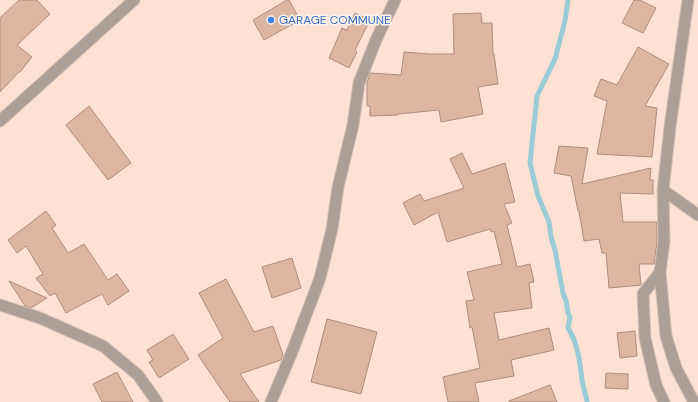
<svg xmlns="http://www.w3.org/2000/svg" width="698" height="402" font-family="'DM Sans',sans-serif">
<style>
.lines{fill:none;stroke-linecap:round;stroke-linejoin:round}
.stream{stroke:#9bcbd7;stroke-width:5}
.building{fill:#dcb6a1;stroke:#ad8e7d}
.minor-casing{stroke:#d7bfb1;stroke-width:13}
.minor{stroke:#ae9e98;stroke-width:11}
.shop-dot{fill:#3f7fe0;stroke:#fbf4f0;stroke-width:1.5}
.labels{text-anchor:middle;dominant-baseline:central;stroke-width:3;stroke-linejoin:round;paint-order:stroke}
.shop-label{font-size:12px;fill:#366cbe;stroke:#fbf4f0;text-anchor:start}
</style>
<rect width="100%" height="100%" fill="#fde2d3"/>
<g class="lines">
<path class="stream" d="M568 0 565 21 555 59 537 96 530 163 538 196 549 222 551 237 555 250 563 293 566 301 568 313 570 317 568 328C578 343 580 363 582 380 583 387 586 395 587 402"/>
</g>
<path class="building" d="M19 0H37L50 14 17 45 32 57 20 72H19L0 92V18Z
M287 0H289L300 20 264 40 253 20Z
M634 0H640L656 8 643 33 622 23Z
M355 13 370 20 355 50 357 52 349 68 329 58 342 28 347 30Z
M481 13 482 23H492L493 54H494L498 84 478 87 483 114 441 122 439 110 398 114V115L370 116V106H367V83L370 73 401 75 404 52 430 54H454L453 14Z
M638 47 669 64 645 106 657 108 652 157 597 154 607 101 594 96 601 79 617 85Z
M89 106 131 163 108 180 66 125Z
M559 146 588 148 582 184 651 168 650 180H653V194L620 193 623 222H657V242L654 264H639L641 285 609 288 606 253H602L599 239 584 241 579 211H578L571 176 554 173Z
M462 153 472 174 505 163 515 202 504 204 512 223 507 225 517 267 530 264 534 282 529 283 532 308 494 313 499 340 549 328 554 350 511 360 514 376 475 383 479 402H448L443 377 480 368 472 327 470 328 466 301 474 300 467 272 502 264 494 231 491 232 490 229 447 242 438 212 414 225 403 203 420 194 424 201 464 188 450 159Z
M46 211 56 225 52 228 68 253 84 244 108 280 117 274 129 291 108 305 102 294 66 313 55 293 50 296 36 278 43 274 26 246 17 253 8 240Z
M292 258 301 288 272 298 262 267Z
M226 279 254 332 273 326 283 355 281 360 240 374 259 402H230L198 355 223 338 199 293Z
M9 281 47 298 31 308 25 306Z
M327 319 377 332 361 394 311 382Z
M635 331 637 356 620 358 617 333Z
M173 334 189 359 159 378 149 362 153 360 147 350Z
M117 372 133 402H102L93 384Z
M606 373 628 374V389L605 388Z
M550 385 557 402H509V401Z"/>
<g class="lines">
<g class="minor-casing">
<path id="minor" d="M688 0 670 127 663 190 664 242 660 272 666 336 676 368 694 402
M0 121 134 0
M663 190 698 215
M660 272 643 294 645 338 656 385 664 402
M0 305 40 318 103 346 138 375 157 402
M271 402 292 352 320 278 332 229 338 187 353 125 359 83 376 40 395 0"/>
</g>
<use href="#minor" class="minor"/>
</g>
<circle class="shop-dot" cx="271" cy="20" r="4"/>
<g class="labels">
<g class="shop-label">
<text x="279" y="20">GARAGE COMMUNE</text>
</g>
</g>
</svg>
